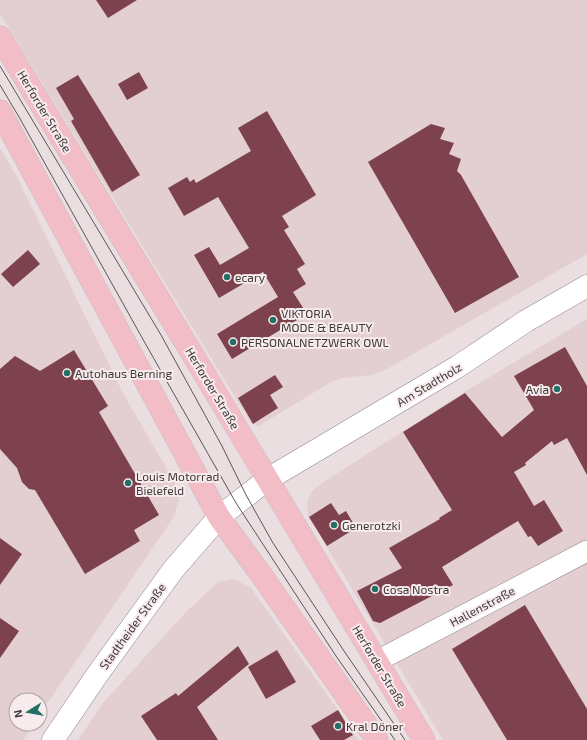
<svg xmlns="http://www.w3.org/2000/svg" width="587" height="740" font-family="'Exo 2',sans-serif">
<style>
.built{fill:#e3ced1}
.building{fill:#7d424e}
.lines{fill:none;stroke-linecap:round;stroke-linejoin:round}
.street-casing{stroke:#938789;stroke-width:22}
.secondary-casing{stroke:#938789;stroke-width:23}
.primary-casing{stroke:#c2c0c0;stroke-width:23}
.street{stroke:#fff;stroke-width:21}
.secondary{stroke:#fff;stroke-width:22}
.primary{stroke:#f2bdc7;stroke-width:22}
.tram{stroke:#5b5455;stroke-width:1}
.poi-dot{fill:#246e68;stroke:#f8ebed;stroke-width:1.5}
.labels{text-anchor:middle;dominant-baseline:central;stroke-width:4;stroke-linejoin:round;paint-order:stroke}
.street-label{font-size:12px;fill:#3f3a3a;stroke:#f8ebed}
.poi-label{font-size:12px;fill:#3f3a3a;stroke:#f8ebed;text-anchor:start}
</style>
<rect width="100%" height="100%" fill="#ebdee0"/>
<path class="built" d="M0 0H587V254L387 369 372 375 342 378 331 382 259 426 251 423 0 14Z
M0 148 16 175 124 395 174 481 179 496 175 515 40 714V700H16V724H34L23 740H0Z
M587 319V740H443L308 516 307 503 309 497 312 491 322 483 466 391Z
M234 579 251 588 338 710 358 740H78L103 703 185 613 218 582Z"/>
<path class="building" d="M96 0H137L108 18Z
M139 72 148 88 127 100 118 84Z
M78 75 140 175 112 192 71 121 74 119 56 88Z
M267 111 316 195 282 216 289 227 284 230 305 264 297 269 306 284 293 292 307 314 232 359 217 334 278 297 263 272 219 298 194 255 209 247 220 265 249 248 218 197 184 216 168 188 187 177 190 182 194 179 196 183 251 151 238 128Z
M431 124 445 128 440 139 454 143 449 154 461 159 457 171 461 175 519 277 455 313 368 162Z
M28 250 40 264 13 287 1 274Z
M565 347 587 386V475L567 438 554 445 552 441 525 463 526 465 514 472 534 506 544 500 563 531 538 546 531 536 528 537 518 521 442 567 453 585 380 623 373 621 357 591 402 568 389 548 440 519 439 518 452 510 403 432 465 393 502 437 534 410 514 376Z
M74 350 108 406 99 412 159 515 134 530 140 541 85 574 35 490 29 489 22 482 17 468 0 449V369L15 356 40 371Z
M275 375 283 387 270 395 278 408 253 424 238 398Z
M331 503 339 515 346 511 356 528 327 546 309 517Z
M0 538 22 554 0 585Z
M525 605 587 709V740H507L452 649Z
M0 618 19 631 0 658Z
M238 646 249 664 197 707 218 740H157L141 716 176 693 178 696Z
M277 650 296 682 266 699 248 667Z
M338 710 353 735 344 740H320L311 726Z"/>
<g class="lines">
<g class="street-casing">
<path id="street" d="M377 661 587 551"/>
</g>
<g class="secondary-casing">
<path id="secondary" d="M53 740 97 675 173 570 219 517 268 479 457 367 526 321 587 286"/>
</g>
<g class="primary-casing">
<path id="primary" d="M0 37 196 360 424 740
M0 111 219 517 262 576 377 740"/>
</g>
<use href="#street" class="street"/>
<use href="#secondary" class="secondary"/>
<use href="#primary" class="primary"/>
<path class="tram" d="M0 66 161 335 222 446 246 495 273 543 344 651 405 740
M0 85 19 117 145 343 236 503 336 656 395 740"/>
</g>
<g class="poi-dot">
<circle cx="227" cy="277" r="4"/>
<circle cx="273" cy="320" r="4"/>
<circle cx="233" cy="342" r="4"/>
<circle cx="67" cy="373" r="4"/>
<circle cx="557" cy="389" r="4"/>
<circle cx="128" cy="483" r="4"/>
<circle cx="334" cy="525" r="4"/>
<circle cx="375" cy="589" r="4"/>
<circle cx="338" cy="726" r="4"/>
</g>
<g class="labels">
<g class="street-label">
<text transform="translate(45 111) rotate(59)">Herforder Straße</text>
<text transform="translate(429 384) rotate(-31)">Am Stadtholz</text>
<text transform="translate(213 388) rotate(59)">Herforder Straße</text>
<text transform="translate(482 606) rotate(-28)">Hallenstraße</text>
<text transform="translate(132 626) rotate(-54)">Stadtheider Straße</text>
<text transform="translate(380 666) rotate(59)">Herforder Straße</text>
</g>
<g class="poi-label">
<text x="235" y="277">ecary</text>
<text x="281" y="313">VIKTORIA<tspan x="281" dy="14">MODE &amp; BEAUTY</tspan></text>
<text x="241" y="342">PERSONALNETZWERK OWL</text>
<text x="75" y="373">Autohaus Berning</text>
<text x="549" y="389" text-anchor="end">Avia</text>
<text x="136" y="476">Louis Motorrad<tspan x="136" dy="14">Bielefeld</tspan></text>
<text x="342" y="525">Generotzki</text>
<text x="383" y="589">Cosa Nostra</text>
<text x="346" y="726">Kral Döner</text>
</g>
</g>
<g transform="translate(28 712) rotate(259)"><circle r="19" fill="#f8ebed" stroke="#aea4a5"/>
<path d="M0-3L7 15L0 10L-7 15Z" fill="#246e68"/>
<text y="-6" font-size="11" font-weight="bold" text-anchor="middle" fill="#3f3a3a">N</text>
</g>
</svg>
